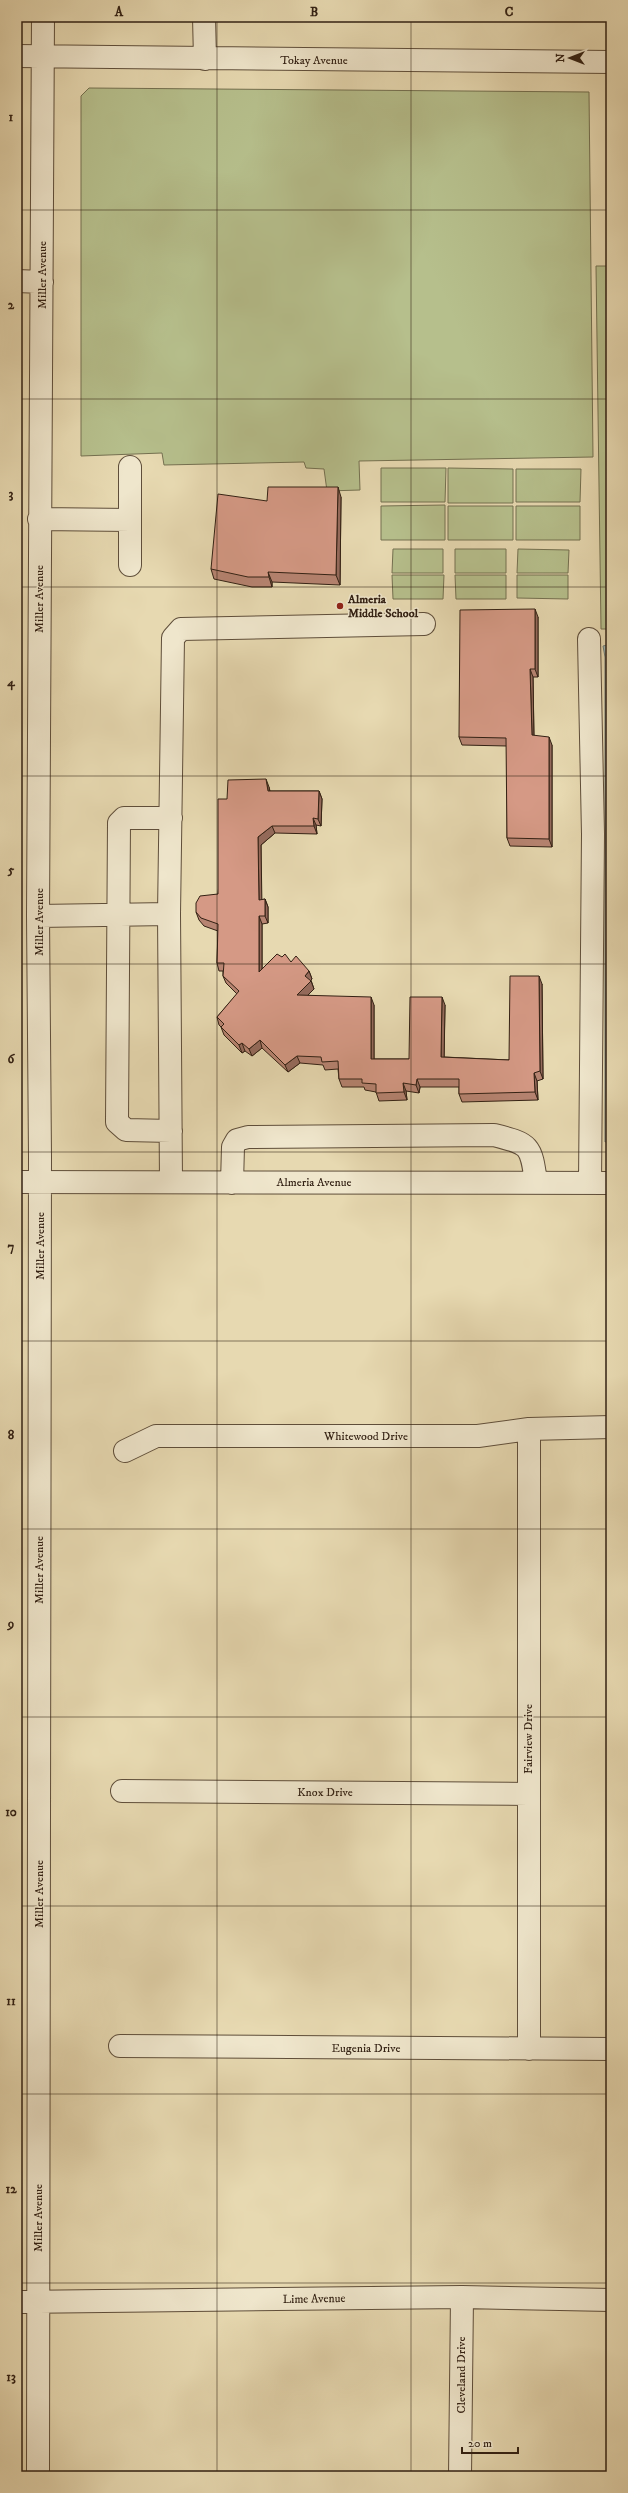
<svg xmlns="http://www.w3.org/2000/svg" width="628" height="2493" font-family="'IM FELL DW Pica',serif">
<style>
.green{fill:#b6bf8c;stroke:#747050}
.water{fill:#9bb7b6;stroke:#717b75}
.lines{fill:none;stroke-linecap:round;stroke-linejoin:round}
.shore{stroke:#666c64;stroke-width:1}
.minor-casing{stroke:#5f4e3a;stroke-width:24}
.minor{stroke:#efe6cc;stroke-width:22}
.wall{fill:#b78472;stroke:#322013}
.shaded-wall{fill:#956b5d;stroke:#322013}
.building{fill:#d59985;stroke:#322013}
.grid{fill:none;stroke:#322013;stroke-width:1;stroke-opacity:0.55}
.poi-dot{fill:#8f2418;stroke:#efe6cc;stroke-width:1.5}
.labels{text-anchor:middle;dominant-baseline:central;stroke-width:3;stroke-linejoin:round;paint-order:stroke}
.street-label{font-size:12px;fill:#322013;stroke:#efe6cc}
.poi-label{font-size:12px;font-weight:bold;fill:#322013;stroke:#efe6cc;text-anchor:start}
.neatline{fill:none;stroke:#322013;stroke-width:1.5}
.grid-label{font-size:13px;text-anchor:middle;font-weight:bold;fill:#322013}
</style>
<rect width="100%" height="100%" fill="#e7d9b1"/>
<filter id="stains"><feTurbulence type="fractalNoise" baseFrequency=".005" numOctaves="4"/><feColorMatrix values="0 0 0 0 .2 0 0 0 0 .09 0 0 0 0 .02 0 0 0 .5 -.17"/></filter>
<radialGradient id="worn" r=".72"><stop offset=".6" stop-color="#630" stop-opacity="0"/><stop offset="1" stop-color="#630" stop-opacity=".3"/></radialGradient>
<path class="green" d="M89 88 589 92 593 457 359 461 360 490 327 491 324 469 306 468 304 462 164 465 162 453 81 456V96Z
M596 266H611V629H601Z
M381 468H446L445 502H381Z
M448 468 513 469V503H448Z
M516 469H581L580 502H516Z
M445 505V540H381V506Z
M448 506H513V540H448Z
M516 506H580V540H516Z
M393 549H443V573H392Z
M455 549H506V573H455Z
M518 549 569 550 568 573H517Z
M392 575H444L443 599H393Z
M455 575H506V599H456Z
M517 575H568V599L517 598Z"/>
<path class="water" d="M611 644V1141L605 1142V657L603 646Z"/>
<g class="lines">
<path class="shore" d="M611 648 608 650 611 1137"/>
<g class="minor-casing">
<path id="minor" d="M204 17 205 59
M17 56 611 62
M17 281 42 282
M130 467V565
M39 519 130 520
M589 639 593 834 590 1183
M38 916 169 914
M171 1131 126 1130 117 1122 119 823 124 818H171
M171 1181 169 914 173 638 181 629 424 624
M17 1182 611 1183
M232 1183 233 1147 237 1140 248 1137 494 1135C530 1144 531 1145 536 1182
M529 1429V2049
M125 1451 156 1436H478L529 1429 611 1427
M122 1791 528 1794
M120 2046 611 2049
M17 2302 462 2297 611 2300
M38 2476 40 1156 38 916 43 17
M460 2476 462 2297"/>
</g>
<use href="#minor" class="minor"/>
</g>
<path class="wall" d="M341 497 340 585 272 582V587H252L214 579 211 569 267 501Z
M538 617V677H533L534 736 552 745V847L510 846 507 838V746L462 745 459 737Z
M269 787 270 791H319L322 799 321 826 316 825 317 834 275 833 261 845V900L265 899 268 907V923L262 924V969L291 962 309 971 312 979 311 980 314 989 307 995 374 1005V1059H409L445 1005 444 1057 509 1060 542 984 543 1079 537 1081 538 1100 462 1102 459 1094V1087H420L419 1093 406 1091 407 1100 379 1101 376 1092 365 1090 364 1087H342L339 1079 338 1069 325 1070 323 1065 300 1063 288 1072 262 1048 252 1056 245 1051 242 1053 224 1035 221 1027 219 1025 217 1017 237 994 226 983 223 976V971H219L217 963 218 931 204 926 199 920 196 912 218 894 227 799Z"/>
<path class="shaded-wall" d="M338 487 341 497 340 585 336 575Z
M268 572 272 582V587L269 577Z
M535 609 538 617V677L535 669Z
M530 669 533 677 534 743 532 735Z
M549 737 552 745V847L549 839Z
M266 779 269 787 271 799 268 791Z
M319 791 322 799 321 826 318 819Z
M313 818 316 825 317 834 314 826Z
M272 826 275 833 261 845 262 908 259 900 258 837Z
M265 899 268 907V923L265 916Z
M259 916 262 924V980L259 972Z
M309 971 312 979 308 983 305 976Z
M539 976 542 984 543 1079 540 1071Z
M311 981 314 989 300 1003 297 995Z
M371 997 374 1005V1067L371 1059Z
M442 997 445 1005 444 1065 441 1057Z
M260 1040 262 1048 252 1056 249 1049Z
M242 1043 245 1051 242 1053 239 1045Z
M297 1056 300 1063 288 1072 285 1065Z
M534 1073 537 1081 538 1100 535 1092Z
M417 1079 420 1087 419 1093 416 1085Z
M403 1083 406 1091 407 1100 404 1092Z"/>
<path class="building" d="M268 487H338L336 575 268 572 269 577H248L211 569 218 494 267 501Z
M535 609V669H530L532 735 549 737V839L507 838 506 738 459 737 460 610Z
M266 779 268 791H319L318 819 313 818 314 826H272L258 837 259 900 265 899V916H259V972L277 954 282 957 285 954 291 962 296 956 309 971 305 976 311 981 297 995 371 997V1059H409L410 997H442L441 1057 509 1060 510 976H539L540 1071 534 1073 535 1092 459 1094V1079H417L416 1085 403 1083 404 1092 376 1093V1084L362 1083V1079H339L338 1061 322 1062 321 1057 297 1056 285 1065 260 1040 249 1049 242 1043 239 1045 221 1027 224 1024 217 1017 239 991 223 976 224 963H217L218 924 201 918 196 912V903L200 896 218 894V799H227L228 780Z"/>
<path class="grid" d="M217 17V2476M411 17V2476M17 210H611M17 399H611M17 587H611M17 776H611M17 964H611M17 1152H611M17 1341H611M17 1529H611M17 1717H611M17 1906H611M17 2094H611M17 2283H611"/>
<circle class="poi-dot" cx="340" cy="606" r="4"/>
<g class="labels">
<g class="street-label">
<text x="314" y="60">Tokay Avenue</text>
<text transform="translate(42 275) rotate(-90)">Miller Avenue</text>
<text transform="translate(39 599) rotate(-90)">Miller Avenue</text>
<text transform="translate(39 922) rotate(-90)">Miller Avenue</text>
<text x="314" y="1182">Almeria Avenue</text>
<text transform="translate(40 1246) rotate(-90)">Miller Avenue</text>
<text x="366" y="1436">Whitewood Drive</text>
<text transform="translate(39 1570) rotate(-90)">Miller Avenue</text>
<text transform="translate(528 1739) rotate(-90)">Fairview Drive</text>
<text x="325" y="1792">Knox Drive</text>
<text transform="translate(39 1894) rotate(-90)">Miller Avenue</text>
<text x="366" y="2048">Eugenia Drive</text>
<text transform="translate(38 2218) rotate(-90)">Miller Avenue</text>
<text transform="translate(314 2299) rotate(-1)">Lime Avenue</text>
<text transform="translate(461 2375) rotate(-90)">Cleveland Drive</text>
</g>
<g class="poi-label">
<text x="348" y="599">Almeria<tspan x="348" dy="14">Middle School</tspan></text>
</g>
</g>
<rect width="628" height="2493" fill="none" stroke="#e7d9b1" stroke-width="44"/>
<g transform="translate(570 58) rotate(270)" stroke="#efe6cc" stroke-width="3" paint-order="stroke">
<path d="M0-3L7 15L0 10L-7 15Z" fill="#322013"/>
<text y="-6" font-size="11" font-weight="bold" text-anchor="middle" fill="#322013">N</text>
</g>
<path d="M462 2447v6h56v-6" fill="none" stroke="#322013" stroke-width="2"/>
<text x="468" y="2447" font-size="12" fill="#322013" stroke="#efe6cc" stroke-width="3" paint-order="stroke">20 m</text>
<rect x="22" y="22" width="584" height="2449" class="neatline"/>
<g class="grid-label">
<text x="119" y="16">A</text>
<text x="314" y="16">B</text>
<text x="509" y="16">C</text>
<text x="11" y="121">1</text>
<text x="11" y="309">2</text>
<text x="11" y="498">3</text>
<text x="11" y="686">4</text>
<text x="11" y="874">5</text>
<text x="11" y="1063">6</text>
<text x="11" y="1251">7</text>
<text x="11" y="1439">8</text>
<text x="11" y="1628">9</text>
<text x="11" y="1816">10</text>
<text x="11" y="2005">11</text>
<text x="11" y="2193">12</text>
<text x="11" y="2381">13</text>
</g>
<rect width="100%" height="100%" filter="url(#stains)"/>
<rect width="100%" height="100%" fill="url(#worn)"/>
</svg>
